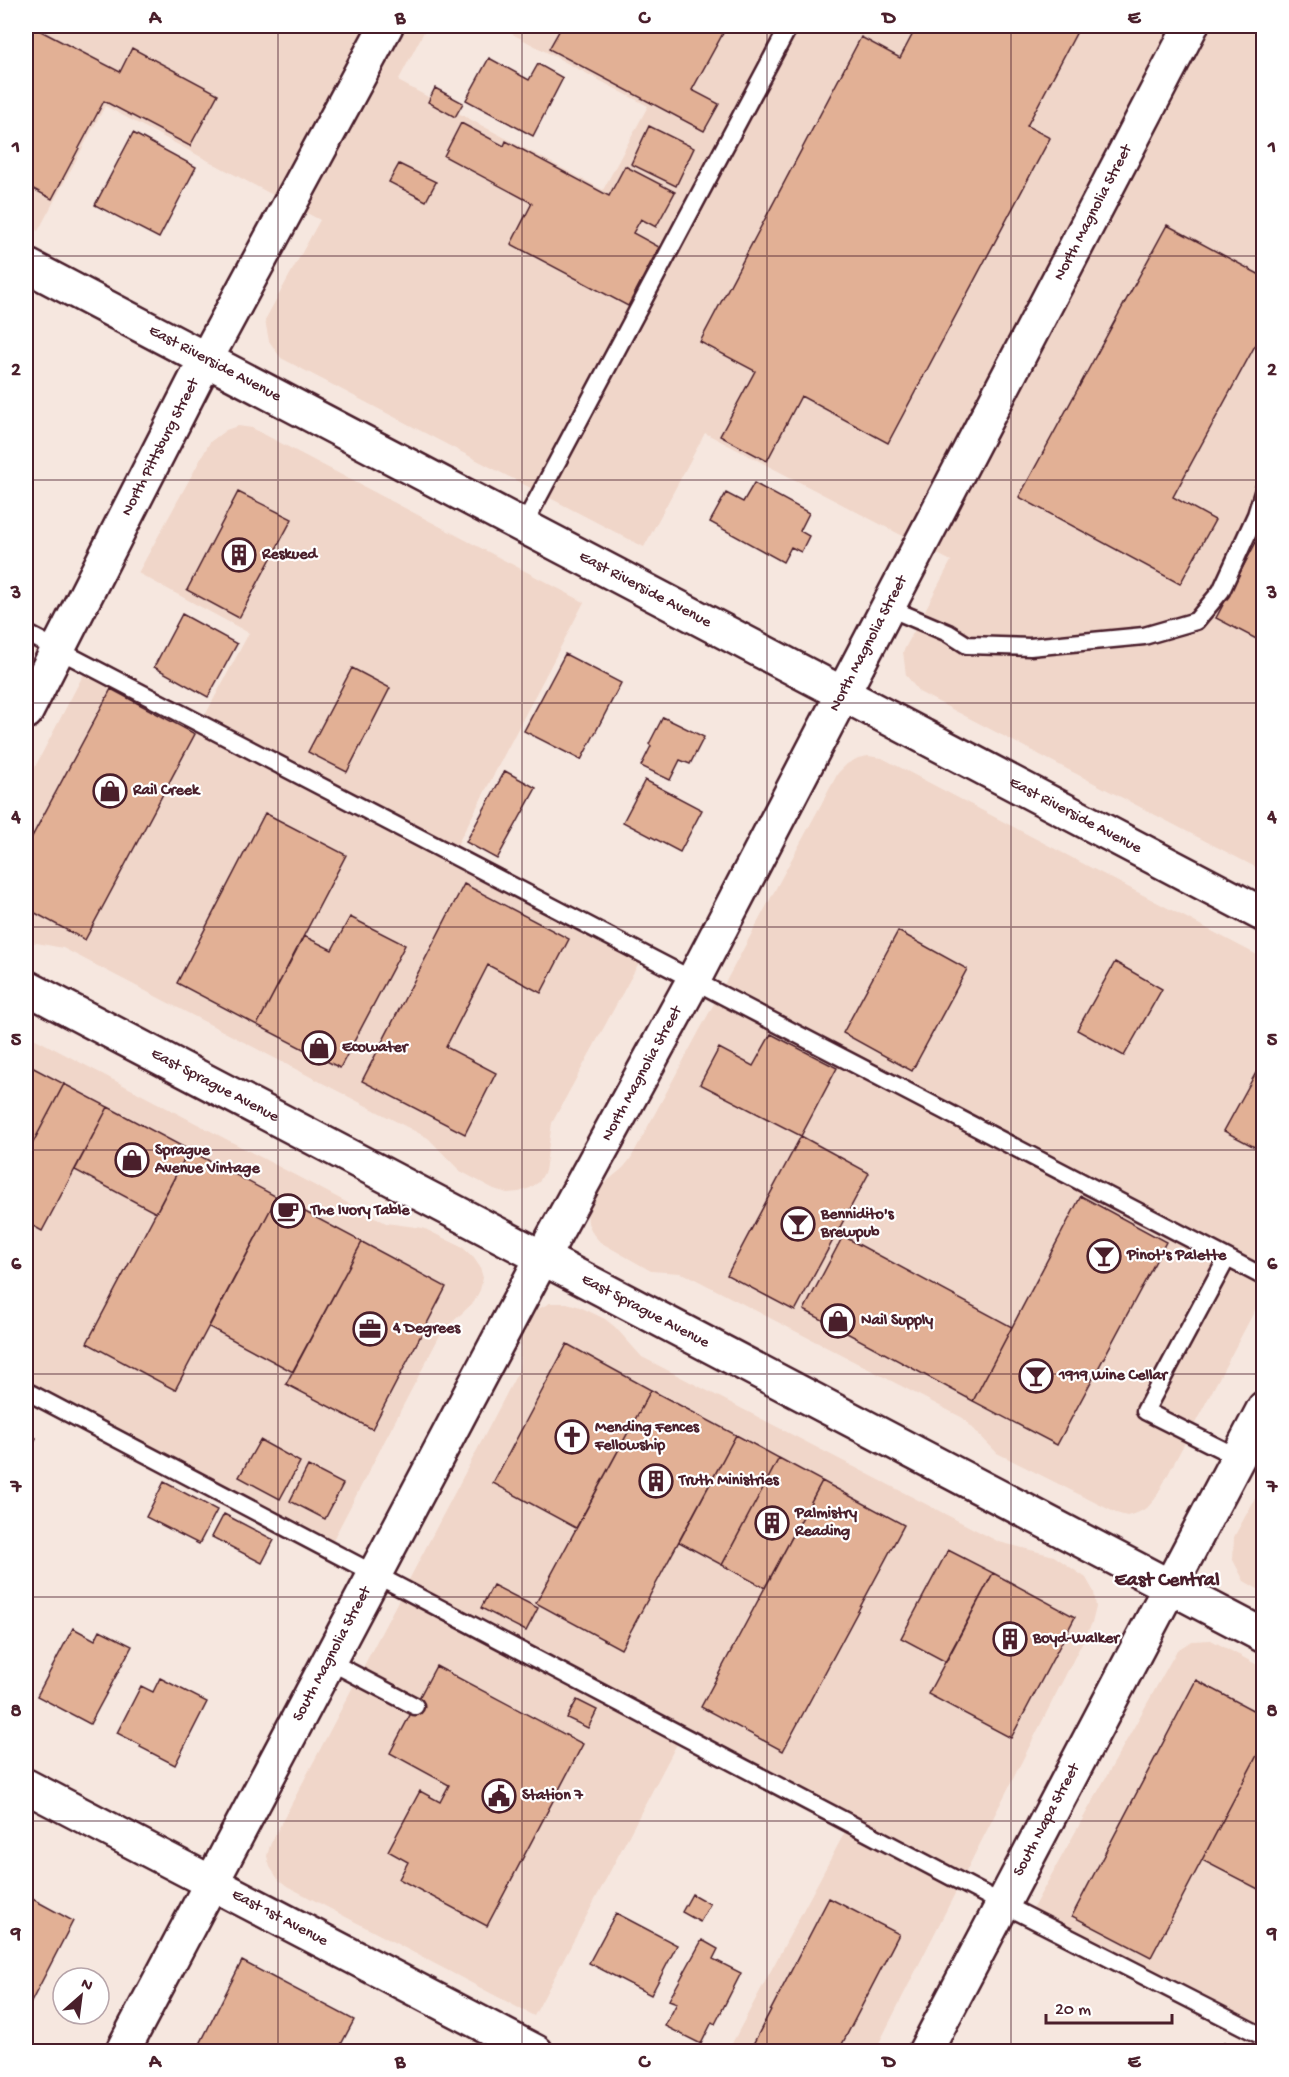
<svg xmlns="http://www.w3.org/2000/svg" width="1289" height="2077" font-family="'Gochi Hand',sans-serif">
<style>
.built{fill:#f0d6c9}
.building{fill:#e2b095;stroke:#4a1f2b;stroke-width:1.5}
.lines{fill:none;stroke-linecap:round;stroke-linejoin:round}
.lane-casing{stroke:#4a1f2b;stroke-width:21}
.street-casing{stroke:#4a1f2b;stroke-width:38}
.secondary-casing{stroke:#4a1f2b;stroke-width:38}
.primary-casing{stroke:#4a1f2b;stroke-width:38}
.lane{stroke:#fff;stroke-width:16}
.street{stroke:#fff;stroke-width:33}
.secondary{stroke:#fff;stroke-width:33}
.primary{stroke:#fff;stroke-width:33}
.grid{fill:none;stroke:#4a1f2b;stroke-width:1.5;stroke-opacity:0.55}
.labels{text-anchor:middle;dominant-baseline:central;stroke-width:4.5;stroke-linejoin:round;paint-order:stroke}
.street-label{font-size:16px;fill:#4a1f2b;stroke:#fff}
.poi-label{font-size:16px;font-weight:bold;fill:#4a1f2b;stroke:#fff;text-anchor:start}
.quarter-label{font-size:20px;font-weight:bold;fill:#4a1f2b;stroke:#fff}
.neatline{fill:none;stroke:#4a1f2b;stroke-width:2}
.grid-label{font-size:20px;text-anchor:middle;font-weight:bold;fill:#4a1f2b}
</style>
<rect width="100%" height="100%" fill="#f6e7df"/>
<filter id="ink" filterUnits="userSpaceOnUse"><feTurbulence type="fractalNoise" baseFrequency=".0167" numOctaves="2"/><feDisplacementMap in="SourceGraphic" scale="12" xChannelSelector="R" yChannelSelector="G"/><feConvolveMatrix kernelMatrix="1 2 1 2 8 2 1 2 1" color-interpolation-filters="sRGB"/></filter>
<g filter="url(#ink)">
<path class="built" d="M26 26H427L398 81 603 190 648 106 497 26H1263V871L919 692 906 675 903 652 951 561 705 433 644 547 281 358 269 341 265 320 320 220 105 106 38 231 26 224Z
M238 426 252 428 584 602 455 849 647 948 552 1123 545 1171 539 1182 530 1188 519 1192 507 1193 494 1189 460 1171 428 1138 63 948 26 941V784L90 662 202 721 249 633 138 573 210 442 226 430Z
M868 756 882 758 1263 958V1295L1155 1499 1147 1508 1137 1513 1127 1516 1116 1513 997 1453 963 1418 689 1276 680 1273 651 1271 600 1242 593 1234 588 1223 587 1211 589 1203 598 1189 624 1167 631 1158 838 773 847 764 858 758Z
M26 1034 386 1223 423 1228 462 1247 473 1257 480 1267 483 1278 480 1290 474 1302 446 1328 439 1337 325 1555 26 1398Z
M550 1303H567L580 1307 605 1319 615 1327 642 1357 999 1542 1054 1556 1086 1578 1094 1592 1096 1607 1092 1623 875 2051H728L846 1830 678 1742 534 2016 287 1886 278 1879 270 1867 267 1856 270 1845 519 1370 521 1336 527 1319 536 1310Z
M1263 1484V1592L1244 1581 1233 1560 1234 1537Z
M1211 1640 1263 1668V2047L1024 1924 1177 1650 1192 1641Z"/>
<path class="building" d="M31 26 120 72 132 48 218 94 190 146 104 101 52 199 26 185V36Z
M562 26H727L692 90 719 104 704 131 549 49Z
M917 26H1080L1027 126 1050 138 888 443 801 396 767 461 720 436 755 371 700 342 861 37 900 58Z
M489 58 529 80 538 64 563 78 533 136 466 100Z
M435 88 463 103 455 117 428 102Z
M461 123 504 146 506 141 609 196 625 166 675 192 656 227 641 219 633 233 659 247 628 306 511 244 532 203 444 156Z
M649 126 694 148 676 186 631 164Z
M133 133 196 167 159 238 95 205Z
M399 164 436 182 426 201 389 182Z
M1167 225 1264 277V329L1173 497 1215 520 1180 584 1019 497Z
M754 483 809 513 800 531 809 536 801 552 791 547 783 562 710 522 726 493 743 502Z
M238 492 292 519 239 618 187 590Z
M1262 531H1264V643L1216 618Z
M182 614 237 644 208 697 154 667Z
M565 654 621 683 581 760 524 731Z
M352 668 390 688 347 772 308 752Z
M111 689 195 734 85 940 26 908V848Z
M663 717 704 737 690 764 680 760 670 780 641 766 651 746 649 744Z
M505 771 536 788 497 859 466 842Z
M645 780 702 810 680 852 623 822Z
M265 813 346 855 257 1025 177 983Z
M464 884 569 939 541 993 488 965 446 1047 496 1073 465 1134 362 1081Z
M350 917 405 945 340 1068 257 1025 304 936 332 950Z
M898 931 967 969 912 1071 843 1033Z
M1115 962 1162 989 1124 1056 1077 1030Z
M771 1034 837 1068 801 1136 700 1084 719 1048 753 1066Z
M1264 1058V1152L1224 1131Z
M26 1064 64 1084 26 1156Z
M64 1084 108 1107 42 1231 26 1222V1156Z
M108 1107 189 1150 156 1213 75 1170Z
M801 1136 869 1173 795 1311 727 1275Z
M189 1150 277 1197 175 1390 87 1343Z
M1081 1196 1166 1242 1057 1445 973 1401Z
M277 1197 362 1242 293 1372 209 1327Z
M843 1236 1012 1327 973 1401 804 1310Z
M362 1242 446 1287 372 1429 286 1384Z
M567 1344 651 1390 576 1528 493 1483Z
M651 1390 736 1435 621 1649 536 1603Z
M26 1432 36 1438 26 1457Z
M736 1435 779 1458 722 1565 679 1542Z
M260 1440 300 1462 280 1499 239 1477Z
M779 1458 822 1481 765 1588 722 1565Z
M308 1466 343 1484 325 1519 290 1501Z
M822 1481 904 1525 783 1751 701 1707Z
M164 1482 217 1510 199 1544 146 1517Z
M224 1514 274 1540 262 1563 212 1537Z
M948 1550 993 1573 946 1662 901 1638Z
M993 1573 1075 1617 1011 1738 928 1694Z
M493 1585 538 1608 526 1631 481 1608Z
M73 1628 95 1640 100 1630 132 1646 90 1724 37 1696Z
M436 1666 583 1744 487 1926 399 1879 408 1862 388 1851 420 1791 440 1802 449 1785 390 1753Z
M160 1678 207 1702 175 1765 140 1747 141 1745 117 1733 141 1686 153 1692Z
M1196 1680 1264 1716V1742L1151 1957 1072 1916Z
M577 1700 597 1710 588 1728 567 1718Z
M1264 1742V1892L1202 1860Z
M692 1894 710 1904 700 1922 682 1912Z
M27 1896 73 1921 26 2012V1900Z
M829 1898 899 1934 838 2052H749Z
M616 1913 677 1945 651 1995 589 1963Z
M702 1940 718 1949 713 1959 741 1973 715 2024 712 2022 701 2044 665 2026 677 2003 669 2000Z
M242 1961 354 2020 337 2052H196Z
M1224 2042 1242 2052H1219Z"/>
<g class="lines">
<g class="lane-casing">
<path id="lane" d="M523 526 789 26
M887 607 948 633 967 645 1030 647 1144 636 1196 621 1221 591 1256 515 1264 489
M26 633 1264 1277
M1227 1258 1145 1411 1237 1457
M26 1391 1003 1904 1264 2037
M329 1661 415 1706"/>
</g>
<g class="street-casing">
<g id="street">
<path id="s1" d="M26 265 1264 915"/>
<path id="s2" d="M26 712 206 359 386 26"/>
<path id="s3" d="M26 1786 536 2052"/>
<path id="s4" d="M122 2052 542 1258 693 981 1191 26"/>
</g>
</g>
<g class="secondary-casing">
<g id="secondary">
<path id="s5" d="M925 2052 1264 1408"/>
</g>
</g>
<g class="primary-casing">
<g id="primary">
<path id="s6" d="M26 987 1264 1636"/>
</g>
</g>
<use href="#lane" class="lane"/>
<use href="#street" class="street"/>
<use href="#secondary" class="secondary"/>
<use href="#primary" class="primary"/>
</g>
</g>
<path class="grid" d="M278 26V2052M522 26V2052M767 26V2052M1011 26V2052M26 256H1264M26 480H1264M26 703H1264M26 927H1264M26 1150H1264M26 1374H1264M26 1597H1264M26 1821H1264"/>
<defs>
<g id="building-ring" transform="scale(1.725)"><circle r="9.5" fill="#fff" stroke="#4a1f2b" stroke-width="1.5"/><path d="M-4-6H4V6H1V3H-1V6H-4ZM-2.5-4.3h1.7v1.8h-1.7ZM.8-4.3h1.7v1.8H.8ZM-2.5-1h1.7V.8h-1.7ZM.8-1h1.7V.8H.8Z" fill="#4a1f2b"/></g>
<g id="shop-ring" transform="scale(1.725)"><circle r="9.5" fill="#fff" stroke="#4a1f2b" stroke-width="1.5"/><path d="M-5-2.5h2.3a2.7 3.5 0 0 1 5.4 0H5L5.5 6h-11ZM-1.5-2.5h3a1.5 2.3 0 0 0-3 0Z" fill="#4a1f2b"/></g>
<g id="cafe-ring" transform="scale(1.725)"><circle r="9.5" fill="#fff" stroke="#4a1f2b" stroke-width="1.5"/><path d="M-5.5-4.5H6V0H3Q3 3.5 0 3.5H-2.5Q-5.5 3.5-5.5 0ZM3-3.2v2h1.7v-2ZM-6 4.5H4V6H-6Z" fill="#4a1f2b"/></g>
<g id="bar-ring" transform="scale(1.725)"><circle r="9.5" fill="#fff" stroke="#4a1f2b" stroke-width="1.5"/><path d="M-6-5H6L.8 .8V4.5H3.5V6h-7V4.5H-.8V.8Z" fill="#4a1f2b"/></g>
<g id="office-ring" transform="scale(1.725)"><circle r="9.5" fill="#fff" stroke="#4a1f2b" stroke-width="1.5"/><path d="M-6-3h4V-5.5h4V-3h4V5H-6ZM-1-4.5V-3h2v-1.5ZM-6 0V1H6V0Z" fill="#4a1f2b"/></g>
<g id="church-ring" transform="scale(1.725)"><circle r="9.5" fill="#fff" stroke="#4a1f2b" stroke-width="1.5"/><path d="M-1.2-6h2.4v3.5h3.3v2.4h-3.3V6h-2.4V-.1h-3.3v-2.4h3.3Z" fill="#4a1f2b"/></g>
<g id="civic-ring" transform="scale(1.725)"><circle r="9.5" fill="#fff" stroke="#4a1f2b" stroke-width="1.5"/><path d="M-.6-6.5H3V-4.5H.6V-3L4-1V1h2V6H-6V1h2V-1L-.6-3ZM-1.2 2.5V6h2.4V2.5Z" fill="#4a1f2b"/></g>
</defs>
<g fill-rule="evenodd">
<use href="#building-ring" x="239" y="555"/>
<use href="#shop-ring" x="110" y="791"/>
<use href="#shop-ring" x="319" y="1048"/>
<use href="#shop-ring" x="132" y="1160"/>
<use href="#cafe-ring" x="288" y="1211"/>
<use href="#bar-ring" x="798" y="1224"/>
<use href="#bar-ring" x="1104" y="1256"/>
<use href="#shop-ring" x="838" y="1321"/>
<use href="#office-ring" x="370" y="1329"/>
<use href="#bar-ring" x="1036" y="1376"/>
<use href="#church-ring" x="572" y="1437"/>
<use href="#building-ring" x="656" y="1481"/>
<use href="#building-ring" x="772" y="1523"/>
<use href="#building-ring" x="1010" y="1639"/>
<use href="#civic-ring" x="499" y="1796"/>
</g>
<g class="labels">
<g class="street-label">
<text stroke="none"><textPath href="#s4" startOffset="2080">North Magnolia Street</textPath></text>
<text stroke="none"><textPath href="#s1" startOffset="213">East Riverside Avenue</textPath></text>
<text stroke="none"><textPath href="#s2" startOffset="297">North Pittsburg Street</textPath></text>
<text stroke="none"><textPath href="#s1" startOffset="699">East Riverside Avenue</textPath></text>
<text stroke="none"><textPath href="#s4" startOffset="1594">North Magnolia Street</textPath></text>
<text stroke="none"><textPath href="#s1" startOffset="1185">East Riverside Avenue</textPath></text>
<text stroke="none"><textPath href="#s4" startOffset="1108">North Magnolia Street</textPath></text>
<text stroke="none"><textPath href="#s6" startOffset="213">East Sprague Avenue</textPath></text>
<text stroke="none"><textPath href="#s6" startOffset="699">East Sprague Avenue</textPath></text>
<text stroke="none"><textPath href="#s4" startOffset="450">South Magnolia Street</textPath></text>
<text stroke="none"><textPath href="#s5" startOffset="262">South Napa Street</textPath></text>
<text stroke="none"><textPath href="#s3" startOffset="286">East 1st Avenue</textPath></text>
</g>
<g class="poi-label">
<text x="262" y="555">Reskued</text>
<text x="133" y="791">Rail Creek</text>
<text x="342" y="1048">Ecowater</text>
<text x="155" y="1151">Sprague<tspan x="155" dy="18">Avenue Vintage</tspan></text>
<text x="311" y="1211">The Ivory Table</text>
<text x="821" y="1215">Bennidito's<tspan x="821" dy="18">Brewpub</tspan></text>
<text x="1127" y="1256">Pinot's Palette</text>
<text x="861" y="1321">Nail Supply</text>
<text x="393" y="1329">4 Degrees</text>
<text x="1059" y="1376">1919 Wine Cellar</text>
<text x="595" y="1428">Mending Fences<tspan x="595" dy="18">Fellowship</tspan></text>
<text x="679" y="1481">Truth Ministries</text>
<text x="795" y="1514">Palmistry<tspan x="795" dy="18">Reading</tspan></text>
<text x="1033" y="1639">Boyd-Walker</text>
<text x="522" y="1796">Station 7</text>
</g>
<g class="quarter-label">
<text x="1167" y="1581">East Central</text>
</g>
</g>
<rect width="1289" height="2077" fill="none" stroke="#fff" stroke-width="66"/>
<g transform="translate(81 1996) rotate(28)"><circle r="28" fill="#ffffff" stroke="#b7a5aa" stroke-width="1.5"/>
<path d="M0-4.5L10 22L0 15L-10 22Z" fill="#4a1f2b"/>
<text y="-9" font-size="16" font-weight="bold" text-anchor="middle" fill="#4a1f2b">N</text>
</g>
<path d="M1046 2014v9h126v-9" fill="none" stroke="#4a1f2b" stroke-width="3"/>
<text x="1055" y="2014" font-size="18" fill="#4a1f2b" stroke="#ffffff" stroke-width="4.5" paint-order="stroke">20 m</text>
<rect x="33" y="33" width="1223" height="2011" class="neatline"/>
<g class="grid-label">
<text x="155" y="23">A</text>
<text x="400" y="23">B</text>
<text x="644" y="23">C</text>
<text x="889" y="23">D</text>
<text x="1134" y="23">E</text>
<text x="16" y="152">1</text>
<text x="1272" y="152">1</text>
<text x="16" y="375">2</text>
<text x="1272" y="375">2</text>
<text x="16" y="598">3</text>
<text x="1272" y="598">3</text>
<text x="16" y="822">4</text>
<text x="1272" y="822">4</text>
<text x="16" y="1045">5</text>
<text x="1272" y="1045">5</text>
<text x="16" y="1269">6</text>
<text x="1272" y="1269">6</text>
<text x="16" y="1492">7</text>
<text x="1272" y="1492">7</text>
<text x="16" y="1716">8</text>
<text x="1272" y="1716">8</text>
<text x="16" y="1939">9</text>
<text x="1272" y="1939">9</text>
<text x="155" y="2067">A</text>
<text x="400" y="2067">B</text>
<text x="644" y="2067">C</text>
<text x="889" y="2067">D</text>
<text x="1134" y="2067">E</text>
</g>
</svg>
